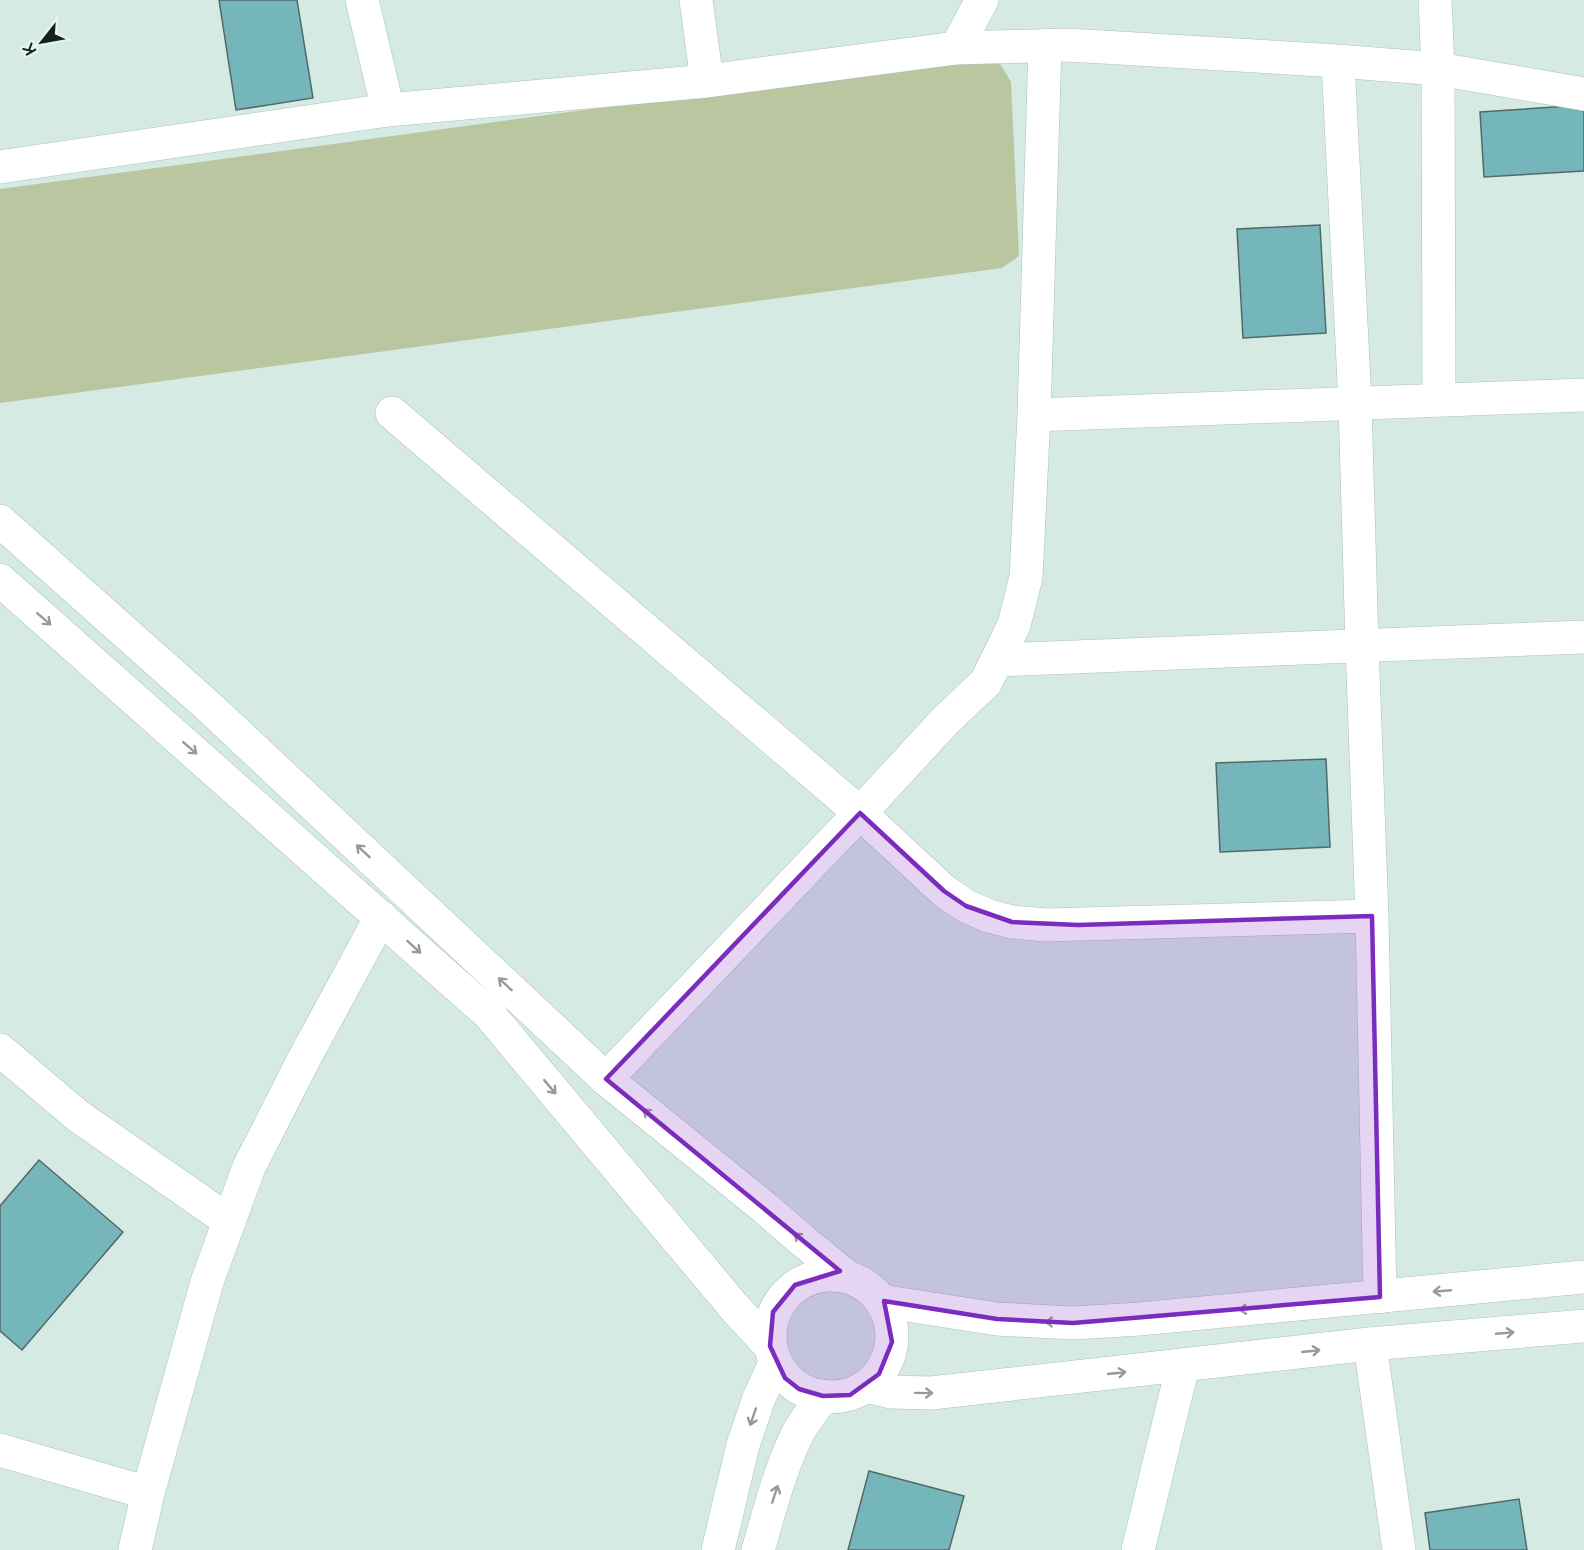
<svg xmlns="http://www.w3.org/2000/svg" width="1584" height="1550" font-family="'Varela Round',sans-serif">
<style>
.green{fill:#b9c69f}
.building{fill:#74b6b9;stroke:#546869;stroke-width:1.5}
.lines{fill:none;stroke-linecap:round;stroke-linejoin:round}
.minor-casing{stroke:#adc1ba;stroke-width:34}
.major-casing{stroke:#adc1ba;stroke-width:34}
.minor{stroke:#fff;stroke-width:33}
.major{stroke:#fff;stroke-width:33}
.oneway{stroke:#979a99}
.marked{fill:#7b2cbf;fill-opacity:0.2;stroke:#7b2cbf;stroke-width:4.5;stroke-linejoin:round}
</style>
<rect width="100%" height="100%" fill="#d5eae3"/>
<path class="green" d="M977 57 1001 65 1011 82 1019 256 1002 268 0 403V189Z"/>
<path class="building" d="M219 0H297L313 98 236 110Z
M1584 105V171L1484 177 1480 112Z
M1320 225 1326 333 1243 338 1237 229Z
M1326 759 1330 847 1220 852 1216 763Z
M39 1160 123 1232 22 1350 0 1331V1206Z
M869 1471 964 1496 949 1550H848Z
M1519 1499 1527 1550H1430L1425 1513Z"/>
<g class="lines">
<g class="minor-casing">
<path id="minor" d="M362 0 388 110
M696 0 707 81
M1435 0 1438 69 1439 400
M956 48 982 0
M1338 61 1355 403 1362 645 1372 916 1380 1297
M0 167 388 110 707 81 956 48 1068 45 1338 61 1438 69 1584 94
M392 413 860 813 944 891 966 906 989 916 1012 922 1046 925 1372 916
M1034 415 1584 395
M997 660 1584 637
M0 1050 78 1116 229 1221
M606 1079 860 813 945 721 986 682 1014 625 1026 577 1034 415 1045 45
M1370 1344 1399 1550
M0 1450 148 1493
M135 1550 148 1493 207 1282 249 1167 304 1059 381 917
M718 1550 743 1445 759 1398 775 1363
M758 1550C770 1510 780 1468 799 1431 806 1419 815 1408 823 1396
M1138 1550 1183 1365"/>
</g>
<g class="major-casing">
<path id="major" d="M0 521 208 706 606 1079 765 1208 802 1240 846 1276
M0 580 489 1014 734 1307 770 1346
M770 1336a61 61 0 1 1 122 0a61 61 0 1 1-122 0Z
M881 1301 997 1319 1073 1323 1139 1319 1584 1277
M866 1386 891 1392 931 1393 1370 1344 1584 1326"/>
</g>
<use href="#minor" class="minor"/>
<use href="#major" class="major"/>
</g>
<defs><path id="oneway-shaft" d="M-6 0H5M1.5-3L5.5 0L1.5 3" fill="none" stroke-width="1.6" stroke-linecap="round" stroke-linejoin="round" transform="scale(1.5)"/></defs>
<g class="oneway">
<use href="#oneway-shaft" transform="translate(44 619) rotate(41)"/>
<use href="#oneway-shaft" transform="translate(190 748) rotate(41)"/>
<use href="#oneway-shaft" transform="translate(363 851) rotate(-137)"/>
<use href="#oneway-shaft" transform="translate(414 947) rotate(42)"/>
<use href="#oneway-shaft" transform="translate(505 984) rotate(-137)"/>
<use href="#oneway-shaft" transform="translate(550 1087) rotate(50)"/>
<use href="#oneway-shaft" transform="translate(650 1115) rotate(-141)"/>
<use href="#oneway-shaft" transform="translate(801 1239) rotate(-140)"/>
<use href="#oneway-shaft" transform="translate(1442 1291) rotate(175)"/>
<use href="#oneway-shaft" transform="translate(1248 1309) rotate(175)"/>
<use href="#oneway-shaft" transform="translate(1054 1322) rotate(-178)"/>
<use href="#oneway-shaft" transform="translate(1505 1333) rotate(-5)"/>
<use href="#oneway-shaft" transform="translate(1311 1351) rotate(-6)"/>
<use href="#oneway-shaft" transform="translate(1117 1373) rotate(-6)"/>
<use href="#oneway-shaft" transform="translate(924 1393) rotate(1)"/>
<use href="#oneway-shaft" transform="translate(753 1417) rotate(109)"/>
<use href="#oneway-shaft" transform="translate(775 1494) rotate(-72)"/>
</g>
<path class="marked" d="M860 813 944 891 966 906 1012 922 1078 925 1372 916 1380 1297 1073 1323 997 1319 884 1301 892 1342 879 1374 850 1395 823 1396 799 1389 785 1378 770 1346 773 1312 795 1285 840 1271 606 1079Z"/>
<g transform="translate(42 42) rotate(239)" stroke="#e2f7f0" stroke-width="4.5" paint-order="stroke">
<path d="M0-4.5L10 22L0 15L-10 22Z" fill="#171e1c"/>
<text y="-9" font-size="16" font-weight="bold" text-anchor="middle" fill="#171e1c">K</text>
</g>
</svg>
